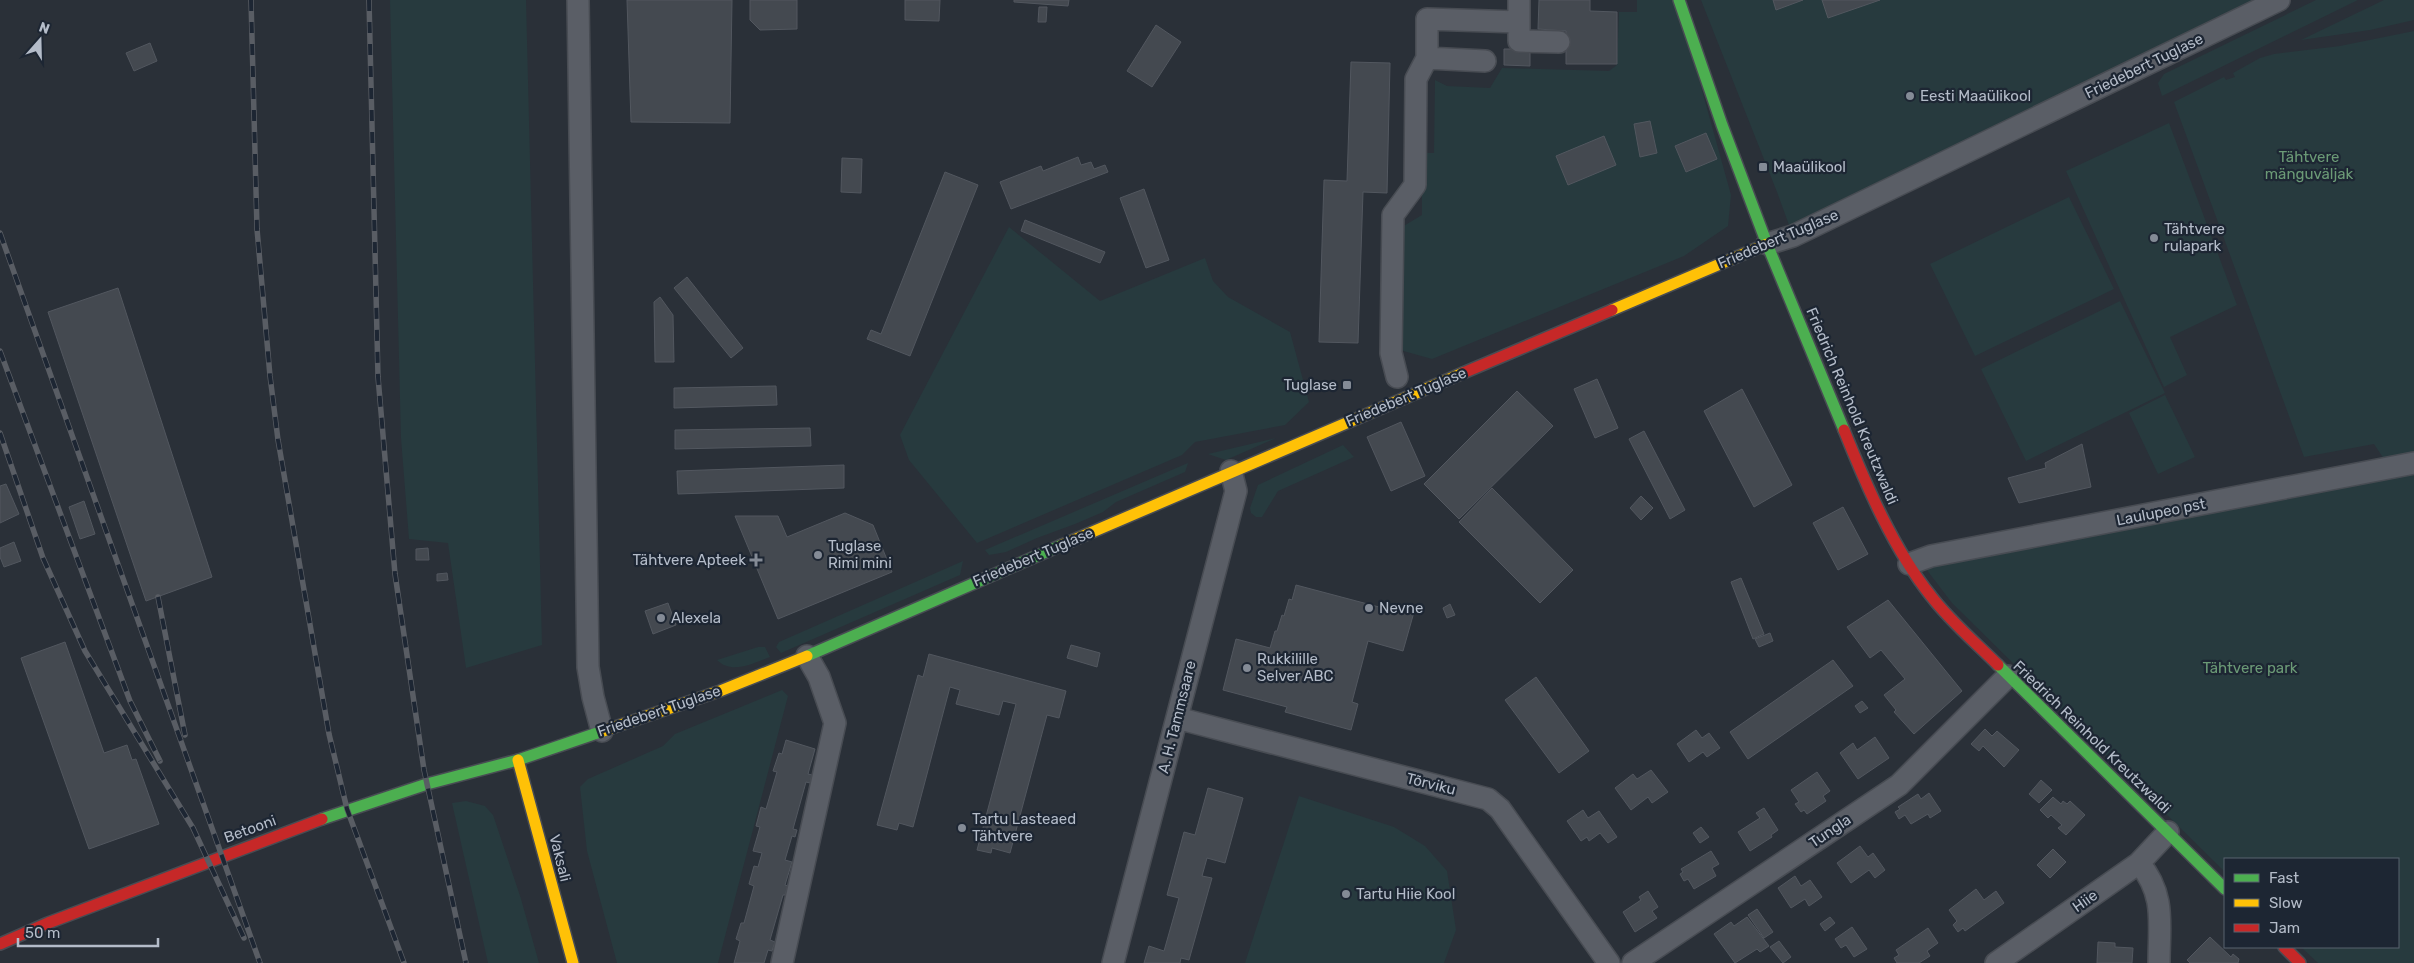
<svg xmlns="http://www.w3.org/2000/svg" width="2414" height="963" font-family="Rubik,sans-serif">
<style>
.green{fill:#273a3e}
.building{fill:#444950;stroke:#52575f}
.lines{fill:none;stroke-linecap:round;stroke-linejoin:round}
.street-casing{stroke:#484c53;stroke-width:24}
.fast-casing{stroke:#484c53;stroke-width:14}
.slow-casing{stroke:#484c53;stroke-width:14}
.jam-casing{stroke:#484c53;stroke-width:14}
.street{stroke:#5a5e66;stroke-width:21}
.fast{stroke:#4caf50;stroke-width:11}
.slow{stroke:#ffc107;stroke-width:11}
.jam{stroke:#c62828;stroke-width:11}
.rail-casing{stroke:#595d64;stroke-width:5.5}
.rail{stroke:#1d2633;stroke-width:4;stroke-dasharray:11;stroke-linecap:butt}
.poi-dot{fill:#848b96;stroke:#1d2633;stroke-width:2}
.labels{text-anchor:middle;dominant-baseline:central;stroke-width:4.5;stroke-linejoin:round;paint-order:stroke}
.street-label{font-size:15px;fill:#b4bcc9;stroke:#1d2633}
.poi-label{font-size:15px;fill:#b4bcc9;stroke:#1d2633;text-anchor:start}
.park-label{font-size:15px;fill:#6b9a76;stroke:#1d2633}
</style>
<rect width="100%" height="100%" fill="#2a3038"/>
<path class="green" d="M390 0H526L542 645 466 668 448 543 409 539 401 438Z
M1637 0H1674L1690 47 1731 195 1728 226 1684 256 1432 359 1400 350 1402 227 1422 215V153H1434L1435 80 1447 86 1490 88 1502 68 1609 71 1617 65 1619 12H1637Z
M1701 0H2279L1793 236 1777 192Z
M2316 0H2358L2162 96 2158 83 2164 74Z
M2384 0H2414V20L2370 30 2301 40Z
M2414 31V452L2384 459 2374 444 2304 457 2174 102 2224 77 2226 80 2235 77 2233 73 2260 58 2274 54 2340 46Z
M2169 123 2237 305 2170 337 2187 375 2164 387 2066 171Z
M2069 197 2114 289 1975 356 1930 264Z
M1009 227 1100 301 1205 258 1213 281 1228 297 1290 332 1309 402 1285 425 1195 442 1182 455 977 543 909 460 900 435Z
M2120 301 2165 393 2026 461 1981 369Z
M2165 395 2195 457 2158 474 2129 413Z
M1276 438 1226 460 1208 454Z
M1343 445 1354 457 1278 491 1262 517H1256L1251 513 1250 508 1258 485Z
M1188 463 1185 472 1116 502 1103 512 1075 524 1037 538 1006 552 989 555 985 550Z
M2414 472V963H2318L2301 947H2398V859H2225V872L1952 603 1923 565Z
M963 561 960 575 781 653 776 647 779 642Z
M758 647H765L770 657C753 663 732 675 717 660Z
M782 690 788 696 718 963H617L587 851 580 787 588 779 663 746 675 734Z
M1299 796 1394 827 1425 846 1447 871 1456 930 1444 963H1245Z
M466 801 485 806 493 815 521 899 539 963H488L452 803Z"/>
<path class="building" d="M627 0H732L730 123 631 122Z
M750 0H797V29L760 30 750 20Z
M905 0H940L939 21 905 20Z
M1014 0H1069L1068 6 1014 2Z
M1539 0H1590V11L1617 12V64H1566V31L1538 29Z
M1773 0H1803L1776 10Z
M1822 0H1880L1828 18Z
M1039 7H1047L1046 22H1038Z
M1156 25 1181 42 1152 87 1127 71Z
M150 43 157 61 134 71 126 53Z
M1504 49H1530V66L1504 65Z
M1351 62 1390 63 1387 193 1363 192 1358 343 1319 342 1324 180 1347 181Z
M1650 121 1657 153 1640 157 1634 124Z
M1706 133 1717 159 1686 172 1675 146Z
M1604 136 1616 165 1568 185 1556 156Z
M1078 157 1081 165 1091 162 1094 169 1105 165 1108 172 1011 209 1000 182 1041 166 1043 171Z
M842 158 862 159 861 193 841 192Z
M945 172 978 185 910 356 867 339 871 330 881 334Z
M1144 189 1169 260 1146 268 1120 198Z
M1025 220 1105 252 1100 263 1021 231Z
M687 277 743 348 731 358 674 288Z
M118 288 212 577 146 601 48 312Z
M660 297 673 315 674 362H655L654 302Z
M1597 379 1618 428 1595 438 1574 389Z
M776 386 777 405 674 408V388Z
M1742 389 1792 485 1754 507 1704 411Z
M1517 391 1553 426 1459 519 1424 484Z
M1401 422 1425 476 1391 491 1367 437Z
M810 428 811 446 675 449V430Z
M1644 431 1685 510 1670 519 1629 439Z
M2082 444 2091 487 2019 503 2008 478 2046 468 2045 463Z
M844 465V488L678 494 677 471Z
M6 484 19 514 0 523V486Z
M1492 488 1573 570 1540 603 1459 522Z
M1641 496 1653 508 1641 520 1630 508Z
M84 501 95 534 80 539 69 507Z
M1843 507 1868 554 1838 570 1813 523Z
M845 513 873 525 892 572 778 619 735 516H778L787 537Z
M14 542 21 561 4 567 0 557V548Z
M428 548 429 560H416V549Z
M447 573 448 580 437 581V574Z
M1741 578 1764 634 1753 639 1731 582Z
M1296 585 1379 607 1380 603 1414 612 1403 651 1368 641 1352 702 1358 704 1351 730 1285 712 1287 707 1223 690 1236 639 1270 648 1275 631H1277L1282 615 1284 616 1289 599 1292 600Z
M1888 600 1962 691 1914 734 1894 712 1896 710 1884 695 1905 679 1881 650 1870 658 1847 627Z
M668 603 676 625 653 634 645 611Z
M1450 604 1455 615 1447 618 1443 608Z
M1770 633 1773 641 1759 647 1755 639Z
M65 642 104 753 127 745 132 760 136 759 159 824 89 849 21 658Z
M1071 645 1100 653 1097 667 1067 658Z
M929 654 1066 691 1059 718 1047 715 1010 853 992 848 991 853 977 850 1016 704 1003 701 999 715 956 704 960 690 950 687 913 827 899 823 897 830 877 825 918 675 923 677Z
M1833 660 1853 686 1748 759 1730 732Z
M1536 677 1589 751 1559 773 1505 700Z
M1862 701 1868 708 1860 713 1855 706Z
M1985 729 1992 736 1997 731 2019 750 2004 767 1983 746 1979 751 1971 744Z
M1696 730 1702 738 1709 733 1720 748 1707 757 1703 752 1689 762 1677 744Z
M1875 737 1889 758 1858 779 1840 753 1853 743 1857 750Z
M786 740 815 749 808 774 812 775 810 783 806 782 793 829 797 830 795 837 792 836 785 860 792 862 785 885 788 886 785 895H783L770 940 775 942 772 951 768 950 764 963H734L740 941 736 939 741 923H744L754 886 749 884 754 866 758 867 762 853 753 851 760 827 756 826 761 807 766 809 777 772 773 771 779 753 782 754Z
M1651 770 1668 792 1652 803 1648 797 1631 810 1615 788 1633 774 1637 779Z
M1817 772 1830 791 1823 796 1826 801 1807 814 1804 810 1801 812 1795 804 1799 802 1791 790Z
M2041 780 2052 790 2039 803 2029 794Z
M1208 788 1243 798 1225 863 1207 858 1202 876 1212 878 1189 960 1181 958 1180 963H1144L1149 946 1164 951 1179 898 1167 895 1184 832 1195 835Z
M1929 793 1941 811 1930 818 1928 814 1911 824 1905 815 1899 819 1895 812 1900 809 1898 807 1918 794 1921 799Z
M2053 797 2061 804 2063 801 2067 804 2070 801 2085 815 2066 835 2058 828 2062 825 2051 815 2048 818 2040 810Z
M1764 808 1778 830 1771 835 1772 837 1750 851 1738 832 1760 818 1756 813Z
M1583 810 1588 818 1599 811 1617 837 1608 843 1600 833 1589 841 1587 837 1581 841 1567 821Z
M1701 827 1709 837 1700 843 1693 833Z
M1860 846 1868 857 1873 853 1885 870 1875 878 1869 870 1851 883 1837 863Z
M2053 849 2066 862 2050 878 2037 865Z
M1711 851 1719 864 1712 868 1716 876 1694 889 1688 879 1684 881 1680 874 1683 872 1681 869Z
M1795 876 1801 886 1810 880 1822 897 1809 906 1805 899 1791 908 1778 888Z
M1976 889 1984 900 1996 891 2004 903 1965 931 1963 928 1958 932 1953 925 1957 921 1949 910Z
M1648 891 1658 907 1652 911 1657 918 1635 932 1623 912 1641 900 1639 897Z
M1757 909 1773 932 1764 938 1748 915Z
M1747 917 1769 946 1760 952 1757 949 1735 963 1714 934 1731 922 1734 926Z
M1830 917 1835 923 1825 931 1820 924Z
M1852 927 1867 949 1854 957 1846 945 1841 948 1835 939Z
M1928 928 1938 943 1927 951 1930 956 1919 963H1897L1894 958 1899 955 1896 950Z
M2210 937 2231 957 2233 954 2239 959 2238 963H2190L2187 960Z
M1779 941 1791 957 1783 963 1770 947Z
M2098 942 2115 943V947L2133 948 2132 963H2097Z"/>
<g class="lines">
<g class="street-casing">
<path id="street" d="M578 0 588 667 593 697 602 731
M1519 22V41L1559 42
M1427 58 1485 61
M1767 244 1793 236 2279 0
M1397 377 1391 353 1393 215 1415 185 1416 79 1427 58V19L1519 22V0
M1909 564 1931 556 2414 463
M1177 718 1488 799 1500 809 1609 963
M2139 863C2166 895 2159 924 2159 963
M782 963 835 723 819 677 807 656
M1113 963 1236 491 1231 471
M1633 963 1899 785 2008 676
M1996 963 2139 863 2168 832"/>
</g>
<g class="fast-casing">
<path id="fast" d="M1679 0 1722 125 1767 244 1844 430
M807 656 1062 545
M1998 665 2225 889
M322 819 427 784 518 760 603 731"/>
</g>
<g class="slow-casing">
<path id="slow" d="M1612 310 1767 244
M1062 545 1463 373
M603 731 720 691 807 656
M518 760 573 963"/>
</g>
<g class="jam-casing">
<path id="jam" d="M1463 373 1612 310
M1844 430C1866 485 1894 550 1931 596 1950 621 1976 643 1998 665
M0 944 48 923 322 819
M2284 947 2300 963"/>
</g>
<use href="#street" class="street"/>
<use href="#fast" class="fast"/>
<use href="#slow" class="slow"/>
<use href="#jam" class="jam"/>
<g class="rail-casing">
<path id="rail" d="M251 0 257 229 270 376 278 440 329 734 347 809 404 963
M369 0 378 377 395 574 424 770 466 963
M0 233 260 963
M0 351 130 701 160 761
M0 433 43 558 85 651 193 828 244 938
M158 597 185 735"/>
</g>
<use href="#rail" class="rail"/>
</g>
<g class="poi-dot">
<circle cx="1910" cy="96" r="5"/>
<rect x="1758" y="162" width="10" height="10" rx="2.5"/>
<circle cx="2154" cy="238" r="5"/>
<rect x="1342" y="380" width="10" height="10" rx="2.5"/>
<circle cx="818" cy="555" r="5"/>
<path d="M753.5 552.5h5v5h5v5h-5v5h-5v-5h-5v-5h5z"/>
<circle cx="1369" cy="608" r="5"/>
<circle cx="661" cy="618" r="5"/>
<circle cx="1247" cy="668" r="5"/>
<circle cx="962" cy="828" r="5"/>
<circle cx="1346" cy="894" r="5"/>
</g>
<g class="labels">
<g class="street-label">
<text transform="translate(2144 66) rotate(-26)">Friedebert Tuglase</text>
<text transform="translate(1778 239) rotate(-23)">Friedebert Tuglase</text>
<text transform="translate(1406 397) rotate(-23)">Friedebert Tuglase</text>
<text transform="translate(1852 406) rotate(67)">Friedrich Reinhold Kreutzwaldi</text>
<text transform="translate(2161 512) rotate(-11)">Laulupeo pst</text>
<text transform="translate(1033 557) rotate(-23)">Friedebert Tuglase</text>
<text transform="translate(659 711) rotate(-19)">Friedebert Tuglase</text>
<text transform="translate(1177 717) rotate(-76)">A. H. Tammsaare</text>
<text transform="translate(2092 737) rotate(44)">Friedrich Reinhold Kreutzwaldi</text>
<text transform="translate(1431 784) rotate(14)">Tõrviku</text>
<text transform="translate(250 829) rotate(-20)">Betooni</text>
<text transform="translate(1830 831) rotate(-34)">Tungla</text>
<text transform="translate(560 858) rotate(76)">Vaksali</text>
<text transform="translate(2085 901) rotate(-35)">Hiie</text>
</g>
<g class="poi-label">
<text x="1920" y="96">Eesti Maaülikool</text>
<text x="1773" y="167">Maaülikool</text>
<text x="2164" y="229">Tähtvere<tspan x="2164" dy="17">rulapark</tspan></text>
<text x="1337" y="385" text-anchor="end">Tuglase</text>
<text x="828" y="546">Tuglase<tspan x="828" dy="17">Rimi mini</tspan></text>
<text x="746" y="560" text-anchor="end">Tähtvere Apteek</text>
<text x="1379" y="608">Nevne</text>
<text x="671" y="618">Alexela</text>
<text x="1257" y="659">Rukkilille<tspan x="1257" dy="17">Selver ABC</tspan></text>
<text x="972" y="819">Tartu Lasteaed<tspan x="972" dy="17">Tähtvere</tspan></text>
<text x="1356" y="894">Tartu Hiie Kool</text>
</g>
<g class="park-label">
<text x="2309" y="157">Tähtvere<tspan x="2309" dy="17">mänguväljak</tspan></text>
<text x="2250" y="668">Tähtvere park</text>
</g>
</g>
<rect x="2224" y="858" width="175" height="90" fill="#1d2633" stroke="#59626f"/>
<rect x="2234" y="874" width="25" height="8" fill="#4caf50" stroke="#59626f"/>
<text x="2269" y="883" font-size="15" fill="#b4bcc9">Fast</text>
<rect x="2234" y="899" width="25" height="8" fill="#ffc107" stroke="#59626f"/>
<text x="2269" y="908" font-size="15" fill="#b4bcc9">Slow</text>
<rect x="2234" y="924" width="25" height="8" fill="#c62828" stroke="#59626f"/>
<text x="2269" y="933" font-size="15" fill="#b4bcc9">Jam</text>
<g transform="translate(40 40) rotate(20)" stroke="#1d2633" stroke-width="4" paint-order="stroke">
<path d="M0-4L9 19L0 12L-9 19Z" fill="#b4bcc9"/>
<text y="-8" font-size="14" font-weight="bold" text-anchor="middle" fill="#b4bcc9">N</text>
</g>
<path d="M18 938v8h140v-8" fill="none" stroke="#b4bcc9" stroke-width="2.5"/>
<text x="25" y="938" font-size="15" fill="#b4bcc9" stroke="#1d2633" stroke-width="4" paint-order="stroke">50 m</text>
</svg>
